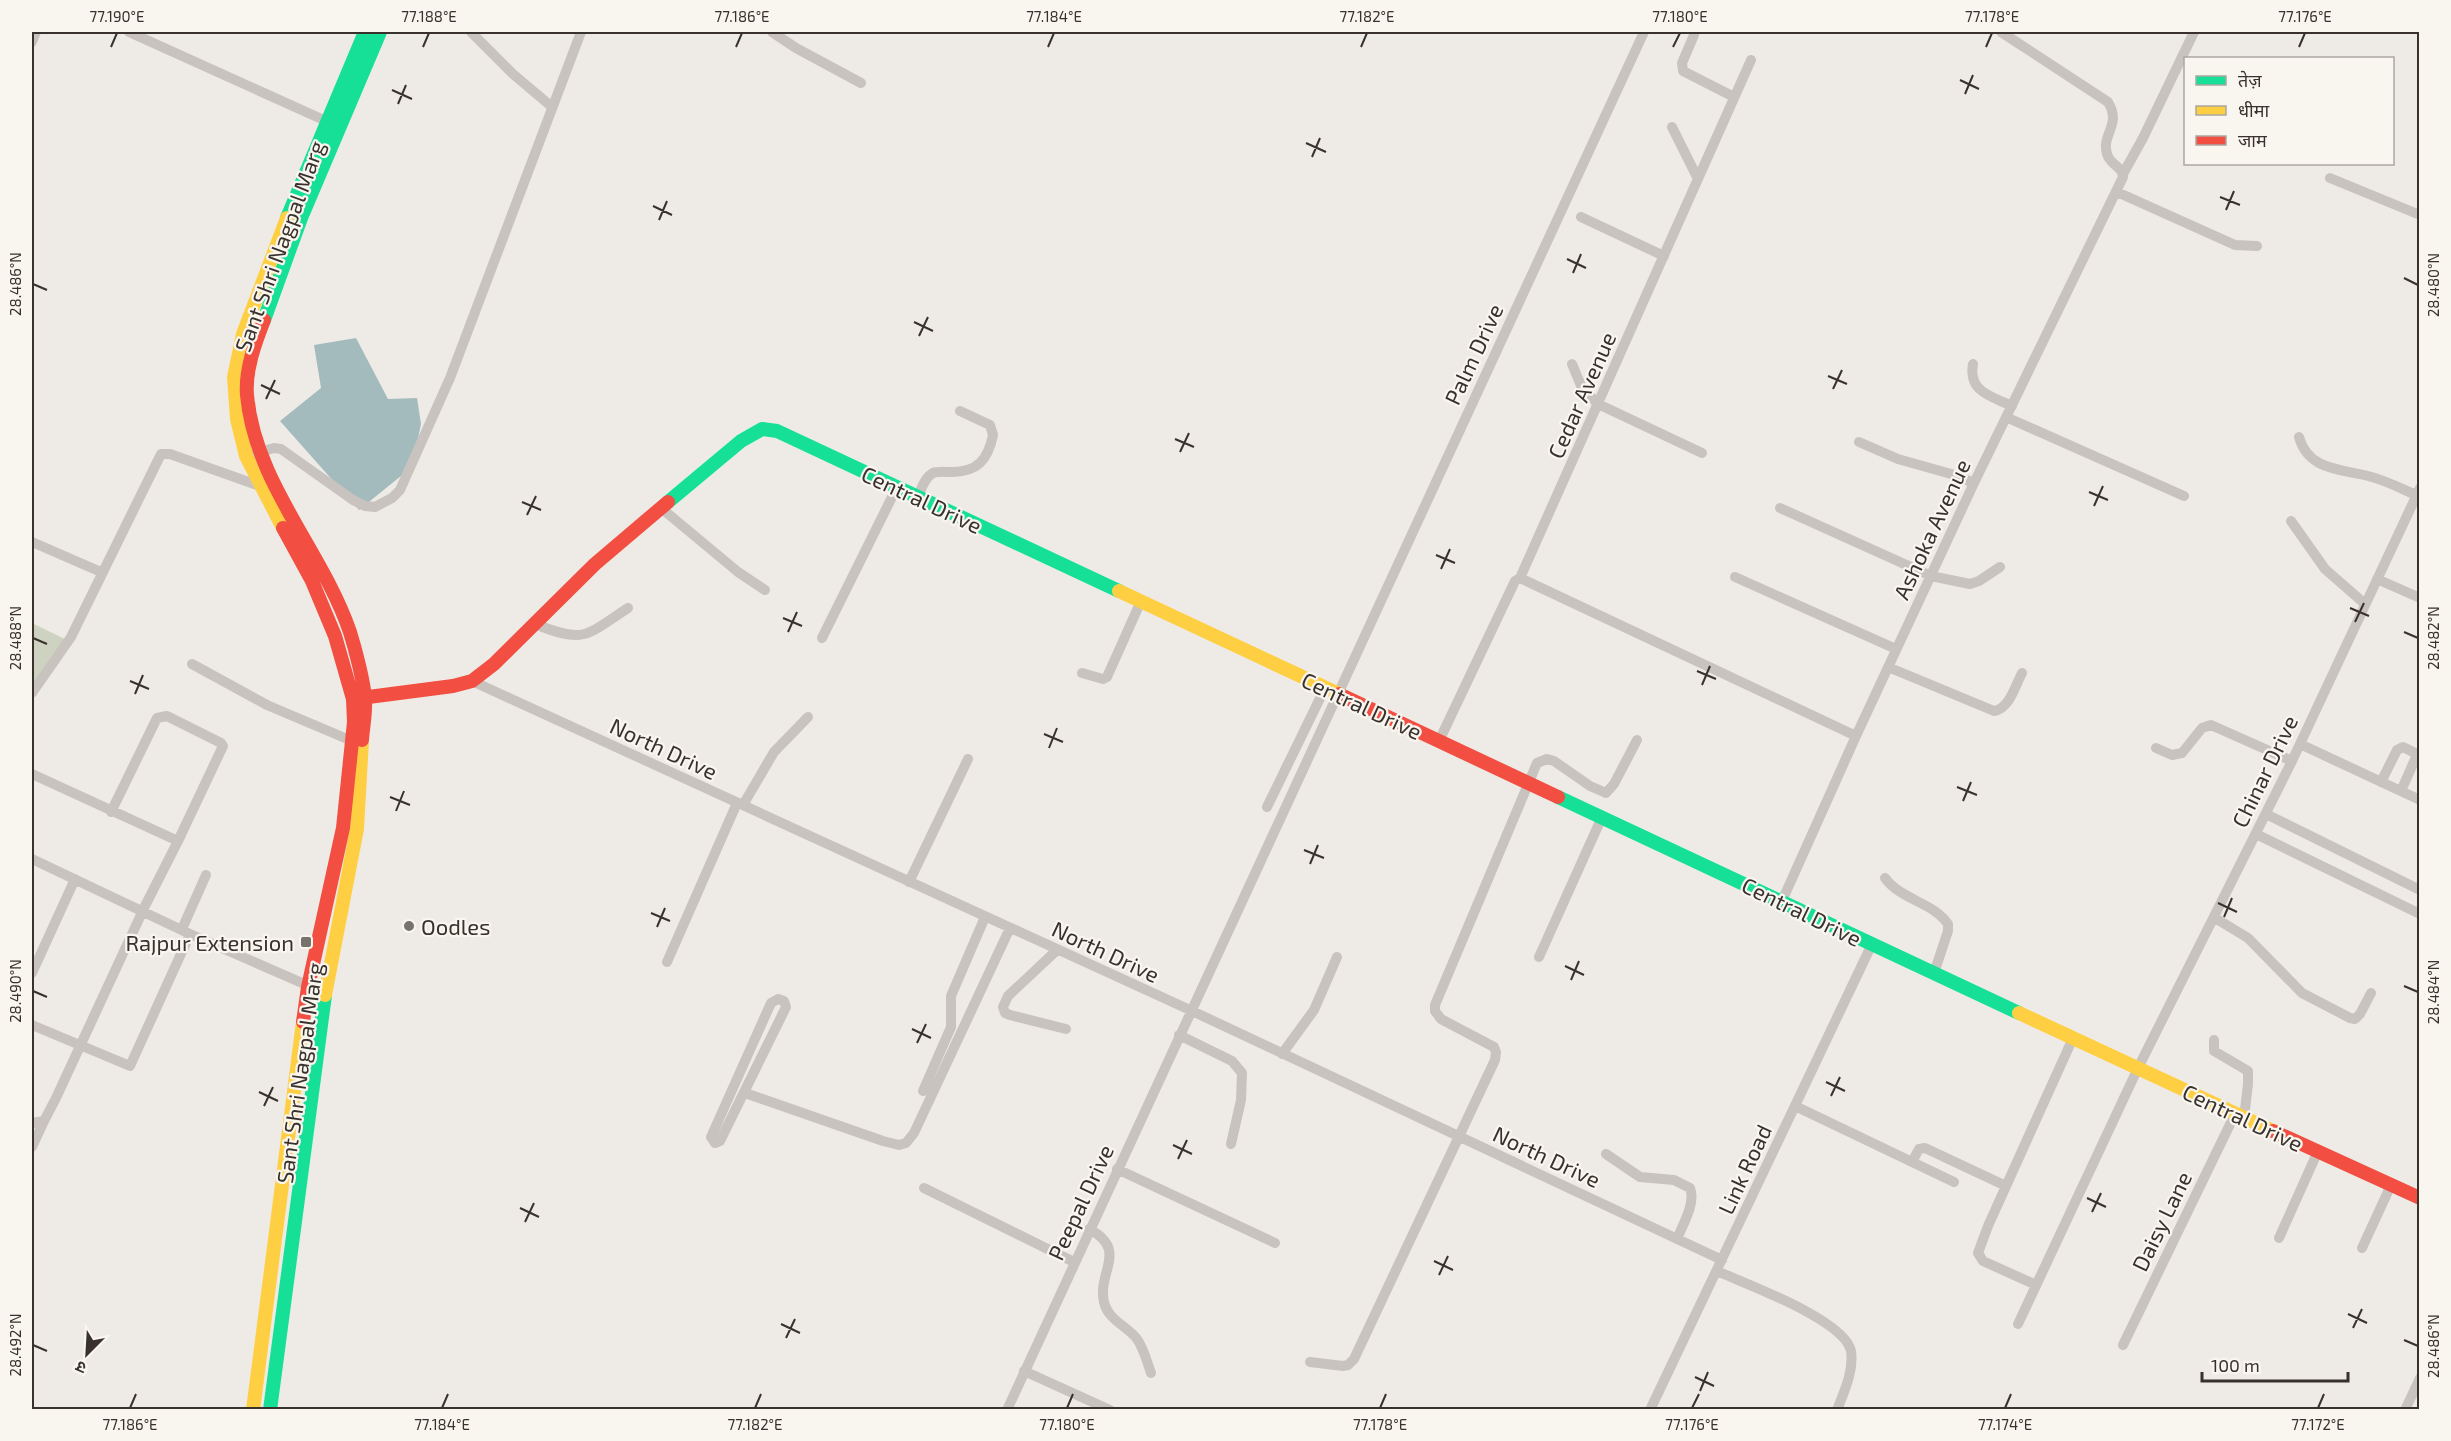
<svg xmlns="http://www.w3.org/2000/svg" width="2451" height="1441" font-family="'Exo 2','Noto Sans Devanagari',sans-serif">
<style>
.green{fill:#ced3c1}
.water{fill:#a4bbbd}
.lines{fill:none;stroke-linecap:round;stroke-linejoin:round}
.street{stroke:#c8c3be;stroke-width:10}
.fast{stroke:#16e098;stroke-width:14}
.slow{stroke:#ffcf43;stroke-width:14}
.jam{stroke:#f24e42;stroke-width:14}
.ticks{fill:none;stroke:#39312c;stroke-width:2}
.poi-dot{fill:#78726d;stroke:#f9f5ef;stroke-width:2}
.labels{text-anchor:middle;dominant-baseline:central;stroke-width:4.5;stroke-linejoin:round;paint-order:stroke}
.street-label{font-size:22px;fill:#39312c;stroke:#f9f5ef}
.poi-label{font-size:22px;fill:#39312c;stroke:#f9f5ef;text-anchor:start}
.neatline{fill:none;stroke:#39312c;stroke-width:2}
.ticks-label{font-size:15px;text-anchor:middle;fill:#39312c}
</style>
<rect width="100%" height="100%" fill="#eeebe6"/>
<path class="green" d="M32 623 67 640 32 687Z"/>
<path class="water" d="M356 338 388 399 417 398 421 424 412 467 359 510 280 421 321 388 314 345Z"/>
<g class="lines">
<path class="street" d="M129 32 326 121
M471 32 513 74 552 107
M772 32 796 48 861 83
M1694 35 1682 63 1683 71 1734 97
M32 42 36 32
M1672 127 1698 179
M2123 174 2143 138 2194 32
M2330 178 2420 215
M2117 192 2235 245 2257 246
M1581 217 1664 256
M1572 364 1582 388 1598 404 1702 453
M1973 364C1968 392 1991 396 2012 406
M2006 417 2184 496
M2299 437C2308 470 2340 469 2368 476 2385 480 2400 488 2416 495
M1859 442 1898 459 1951 474 1974 483
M252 454 274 448 281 449 353 500 365 506 375 507 392 498 400 490 450 378 581 32
M918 497C921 489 925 477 933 473 938 471 946 472 952 472 977 472 988 460 993 435L990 425 960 411
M661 508 738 572 765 590
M1780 508 1931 576 1970 584 1979 581 2000 567
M2291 521 2325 569 2365 604
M32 542 101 572
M1735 577 1896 649
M1520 578 1856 736
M2377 579 2420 598
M535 624C585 644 585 636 628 608
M822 638 897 487
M192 664 267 705 352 741
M1888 667 1994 711C2010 708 2015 686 2022 673
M1082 673 1103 679 1107 677 1141 601
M472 681 1190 1010 1722 1260
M32 693 71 637 161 454H170L260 486
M1439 741 1515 581 1520 578 1751 60
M2300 744 2420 800
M2156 748 2172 755 2182 753 2202 728 2211 725 2292 761
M32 774 178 841 145 906 56 1098 44 1121 32 1123
M2381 782 2397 750 2403 747 2415 753 2416 757 2401 791
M743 805 774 752 808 717
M1267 807 1325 688
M111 812 155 722 157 718 167 716 221 743 223 746 178 841
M2266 814 2420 890
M2256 834 2420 914
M32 859 190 934 325 993
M1885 878C1901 900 1933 902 1948 924V931L1934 973
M909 882 968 759
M1782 901 1856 736 1974 483 2123 177 2122 172C2118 166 2109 162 2107 154 2101 134 2122 125 2108 102L2001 32
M2215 918 2248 938 2302 993 2350 1018 2355 1019 2360 1014 2371 993
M182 929 206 875
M1057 950 1008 996 1003 1007 1005 1013 1010 1015 1066 1029
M1539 957 1602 817
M667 962 737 803
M32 973 75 879
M778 999 784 1001 786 1007 720 1141 715 1143 711 1137 771 1003Z
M32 1025 130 1066 190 934
M1179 1035 1232 1061 1242 1073 1241 1100 1231 1144
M2214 1040V1051L2248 1071V1084L2244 1118
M1282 1054 1314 1010 1337 957
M923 1091 951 1027V996L985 917
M745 1093 883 1141 899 1145 906 1143 914 1133 1010 928
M1795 1106 1954 1182
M32 1147 44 1121
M1606 1154 1640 1177 1674 1180 1690 1188C1696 1203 1683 1224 1677 1239
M1912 1162 1919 1149 1925 1148 2006 1186
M1117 1169 1275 1243
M924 1188 1074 1262
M1089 1229C1129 1250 1097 1272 1104 1302 1108 1320 1127 1326 1137 1339 1144 1349 1147 1362 1151 1373
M2279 1238 2318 1151
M2362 1248 2391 1185
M1717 1271C1746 1284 1845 1320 1851 1351 1854 1371 1844 1392 1837 1410
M2036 1285 1983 1261 1978 1253 1988 1226 2073 1038
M2018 1324 2138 1068 2292 761 2420 488
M2123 1345 2235 1114
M1310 1362 1343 1366 1348 1365 1354 1359 1495 1060 1496 1052 1494 1047 1441 1019 1435 1011V1005L1537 763 1547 759 1554 761 1590 786 1606 793 1614 784 1637 740
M1024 1371 1110 1410
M1007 1410 1644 32
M1650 1410 1872 944
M2405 1410 2420 1378"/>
<path class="fast" d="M287 218 365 32
M264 320 301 218 380 32
M668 502 741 441 762 429 777 431 1119 591
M1558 797 2019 1013
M270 1410 325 995"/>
<path class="slow" d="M283 528 246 456 237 419 234 377 243 334 287 218
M1119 591 1339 694
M325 995 357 829 362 740
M2019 1013 2273 1131
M253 1410 303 1022"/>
<path class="jam" d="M264 320C255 343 245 370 247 395 255 484 322 550 350 632 355 648 364 682 365 699 366 712 363 726 362 740
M283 528 312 581 335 636 353 699 354 722 343 828 308 987 303 1022
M1339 694 1558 797
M353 699 453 686 472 681 494 664 595 564 668 502
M2273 1131 2420 1198"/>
</g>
<path class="ticks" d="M111 47 117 33M423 47 429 33M736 47 742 33M1048 47 1054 33M1361 47 1367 33M1673 47 1680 33M1986 47 1992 33M2299 47 2305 33M1960 80 1979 89M392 90 412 99M1965 94 1973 75M398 104 406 85M1306 143 1326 152M1312 157 1320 138M2220 197 2240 205M653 206 672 215M2226 210 2234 191M659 220 667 201M1567 259 1586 268M1573 273 1581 254M2404 278 2418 285M33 284 47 290M914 322 933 331M919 336 928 317M1828 376 1847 384M261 385 280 394M1833 389 1842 370M266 399 275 380M1175 439 1194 447M1180 452 1189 433M2089 492 2108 500M522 502 541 510M2094 506 2103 486M527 515 536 496M1436 555 1455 563M1441 569 1450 549M2350 608 2369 616M783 618 802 626M2355 622 2364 603M788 632 797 612M2404 632 2418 638M33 638 47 644M1697 671 1716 679M130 681 149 689M1702 685 1710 666M135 694 143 675M1044 734 1063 742M1049 748 1057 728M1957 787 1977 795M390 797 410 805M1963 801 1971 782M396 811 404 791M1304 850 1324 858M1310 864 1318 845M2218 903 2237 912M651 913 670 921M2224 917 2232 898M657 927 665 908M1565 966 1584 975M1571 980 1579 961M2404 986 2418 992M33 991 47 997M912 1029 931 1038M917 1043 926 1024M1826 1082 1845 1091M259 1092 278 1101M1831 1096 1840 1077M264 1106 273 1087M1173 1145 1192 1154M1178 1159 1187 1140M2087 1198 2106 1207M520 1208 539 1217M2092 1212 2101 1193M525 1222 534 1203M1434 1261 1453 1270M1439 1275 1448 1256M2348 1314 2367 1323M781 1324 800 1333M2353 1328 2362 1309M786 1338 795 1319M2404 1340 2418 1346M33 1345 47 1351M1695 1377 1714 1386M1700 1391 1708 1372M130 1408 136 1394M442 1408 448 1394M755 1408 761 1394M1067 1408 1073 1394M1380 1408 1386 1394M1692 1408 1699 1394M2005 1408 2011 1394M2318 1408 2324 1394"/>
<g class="poi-dot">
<circle cx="409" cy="926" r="6"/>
<rect x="300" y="936" width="12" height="12" rx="3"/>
</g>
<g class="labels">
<g class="street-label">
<text transform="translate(279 246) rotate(-70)">Sant Shri Nagpal Marg</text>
<text transform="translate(1473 354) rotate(-65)">Palm Drive</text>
<text transform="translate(1581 395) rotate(-66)">Cedar Avenue</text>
<text transform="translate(922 499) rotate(25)">Central Drive</text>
<text transform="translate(1931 529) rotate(-65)">Ashoka Avenue</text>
<text transform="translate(1362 705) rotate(25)">Central Drive</text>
<text transform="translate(664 748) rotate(25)">North Drive</text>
<text transform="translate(2264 771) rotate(-64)">Chinar Drive</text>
<text transform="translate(1802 911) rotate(26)">Central Drive</text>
<text transform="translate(1106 951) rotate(25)">North Drive</text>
<text transform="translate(299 1073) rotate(-82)">Sant Shri Nagpal Marg</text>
<text transform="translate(2243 1117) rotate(25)">Central Drive</text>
<text transform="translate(1547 1156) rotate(25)">North Drive</text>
<text transform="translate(1744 1169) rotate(-65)">Link Road</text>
<text transform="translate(1080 1202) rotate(-65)">Peepal Drive</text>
<text transform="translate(2161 1221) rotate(-64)">Daisy Lane</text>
</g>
<g class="poi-label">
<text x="421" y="926">Oodles</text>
<text x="294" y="942" text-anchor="end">Rajpur Extension</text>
</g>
</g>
<rect width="2451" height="1441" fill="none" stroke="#f9f5ef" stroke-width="66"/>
<rect x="2184" y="57" width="210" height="108" fill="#f9f5ef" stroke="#aca7a1" stroke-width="1.5"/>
<rect x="2196" y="76" width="30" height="9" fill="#16e098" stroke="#aca7a1" stroke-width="1.5"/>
<text x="2238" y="87" font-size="18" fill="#39312c">तेज़</text>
<rect x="2196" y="106" width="30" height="9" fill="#ffcf43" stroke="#aca7a1" stroke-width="1.5"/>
<text x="2238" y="117" font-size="18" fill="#39312c">धीमा</text>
<rect x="2196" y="136" width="30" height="9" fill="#f24e42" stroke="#aca7a1" stroke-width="1.5"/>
<text x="2238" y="147" font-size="18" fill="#39312c">जाम</text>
<g transform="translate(87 1354) rotate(204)" stroke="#f9f5ef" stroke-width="4.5" paint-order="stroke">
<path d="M0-4.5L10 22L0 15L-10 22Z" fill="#39312c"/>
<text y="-9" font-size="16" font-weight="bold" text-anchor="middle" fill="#39312c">उ</text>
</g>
<path d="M2202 1372v9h146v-9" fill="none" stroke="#39312c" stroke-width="3"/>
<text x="2211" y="1372" font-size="18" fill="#39312c" stroke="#f9f5ef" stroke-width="4.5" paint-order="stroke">100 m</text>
<rect x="33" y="33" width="2385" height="1375" class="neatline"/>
<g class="ticks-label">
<text x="117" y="22">77.190°E</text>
<text x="429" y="22">77.188°E</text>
<text x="742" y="22">77.186°E</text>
<text x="1054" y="22">77.184°E</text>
<text x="1367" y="22">77.182°E</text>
<text x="1680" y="22">77.180°E</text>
<text x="1992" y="22">77.178°E</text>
<text x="2305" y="22">77.176°E</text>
<text transform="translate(16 284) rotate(-90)" y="5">28.486°N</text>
<text transform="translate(2434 285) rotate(-90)" y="5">28.480°N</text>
<text transform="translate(16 638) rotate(-90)" y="5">28.488°N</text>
<text transform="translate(2434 638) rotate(-90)" y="5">28.482°N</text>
<text transform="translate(16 991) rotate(-90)" y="5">28.490°N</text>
<text transform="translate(2434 992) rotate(-90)" y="5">28.484°N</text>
<text transform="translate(16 1345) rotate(-90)" y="5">28.492°N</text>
<text transform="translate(2434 1346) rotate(-90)" y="5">28.486°N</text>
<text x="130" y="1430">77.186°E</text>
<text x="442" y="1430">77.184°E</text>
<text x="755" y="1430">77.182°E</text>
<text x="1067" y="1430">77.180°E</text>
<text x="1380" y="1430">77.178°E</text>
<text x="1692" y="1430">77.176°E</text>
<text x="2005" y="1430">77.174°E</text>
<text x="2318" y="1430">77.172°E</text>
</g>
</svg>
